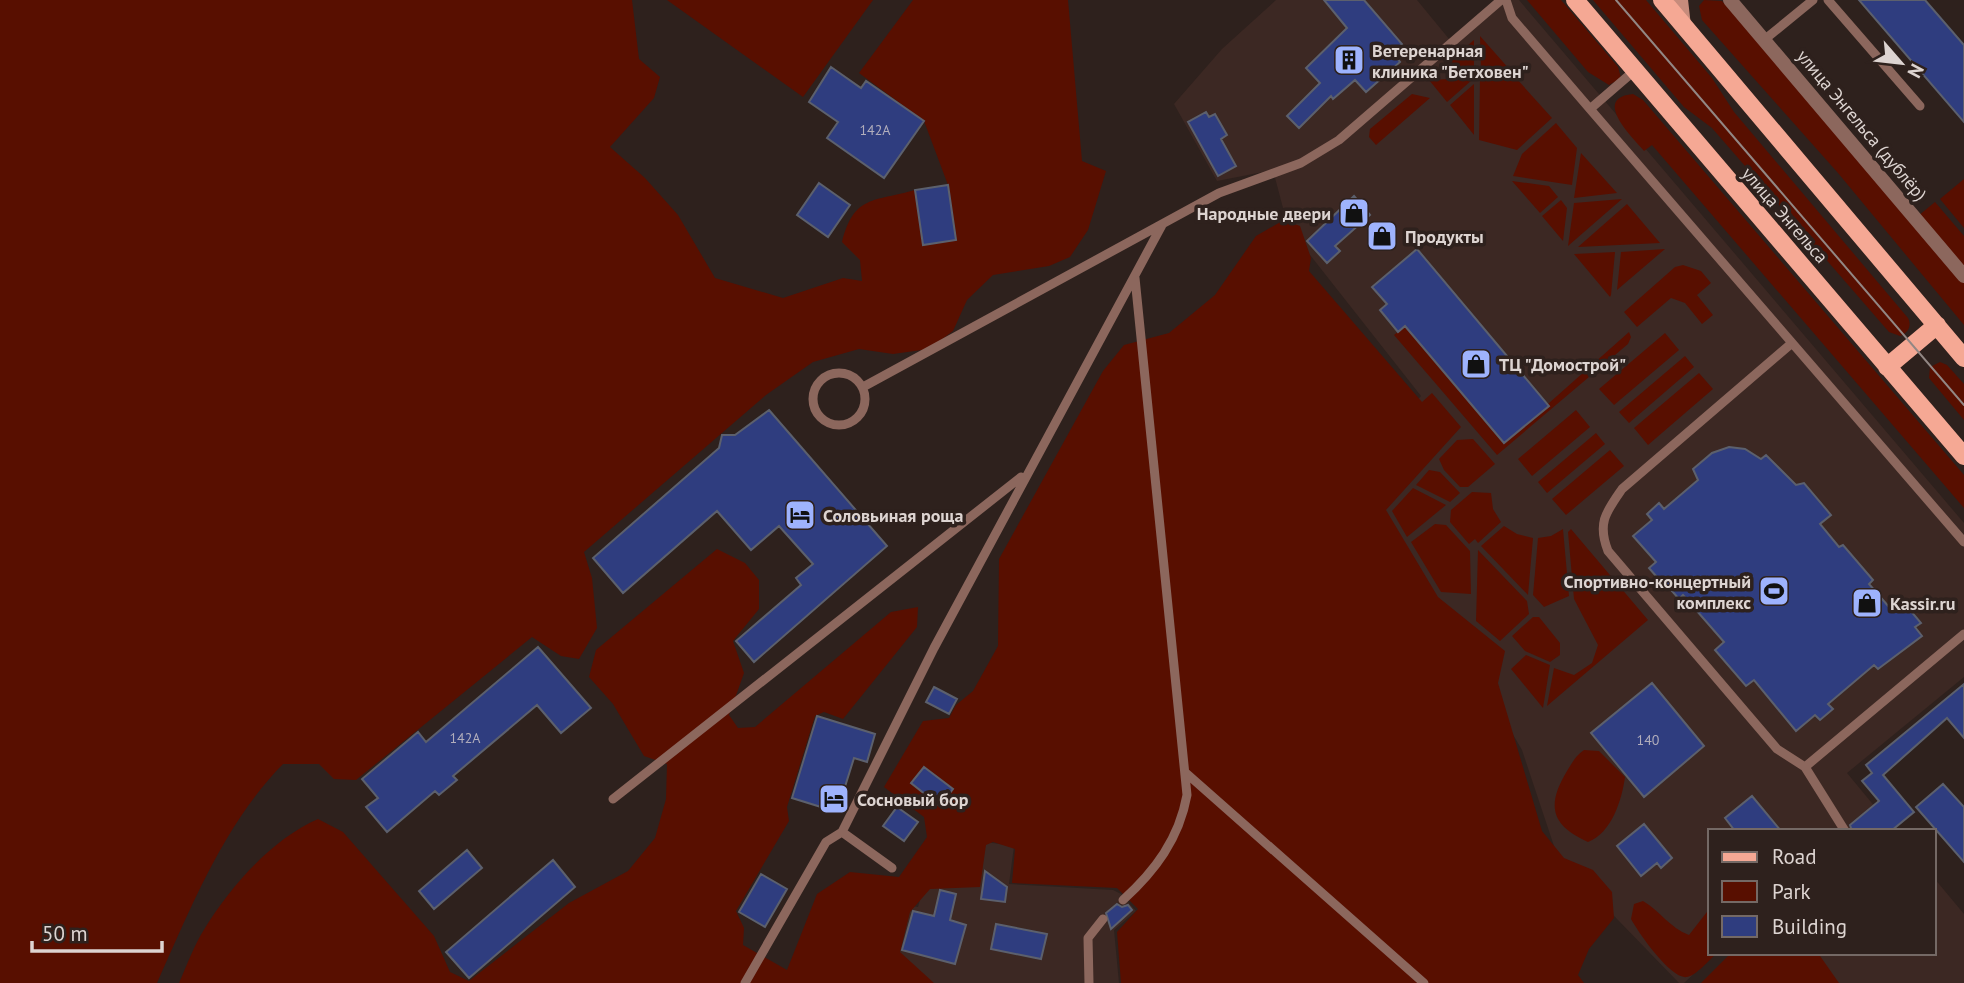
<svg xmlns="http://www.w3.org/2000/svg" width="1964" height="983" font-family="'PT Sans',sans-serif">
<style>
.built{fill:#3c2823}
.green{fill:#580f00}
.building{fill:#2f3d7f;stroke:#5c606d;stroke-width:2}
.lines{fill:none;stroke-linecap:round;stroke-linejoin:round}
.lane{stroke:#8c675d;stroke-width:9}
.street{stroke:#8c675d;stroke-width:14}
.secondary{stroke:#c78c7c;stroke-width:14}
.primary{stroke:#f5a894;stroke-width:18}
.tram{stroke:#928784;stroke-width:2}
.labels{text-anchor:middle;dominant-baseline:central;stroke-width:7;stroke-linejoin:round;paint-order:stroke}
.number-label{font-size:14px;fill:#b2aebc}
.poi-label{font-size:18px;font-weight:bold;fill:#ddd4d1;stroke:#2e211d;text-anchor:start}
.street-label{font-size:18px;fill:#ddd4d1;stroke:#2e211d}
</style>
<rect width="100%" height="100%" fill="#2e211d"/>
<path class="built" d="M1276 0H1417L1454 45 1502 0H1519L1964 523V677L1847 773 1895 831H1710V953H1716L1684 983H1679L1558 858 1522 750 1358 468 1421 396 1288 227 1273 170 1217 181 1174 104 1222 49Z
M985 842 1014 846 1009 884 1113 890 1121 894 1136 911 1114 930 1119 983H892L911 906 918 907 925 881Z
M1934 878 1964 914V983H1815L1798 953H1934Z"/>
<path class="green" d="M0 0H632L639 59 660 77 654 98 610 147 645 178 678 215 715 278 783 298 843 278 862 281 860 260 842 242C854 195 873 202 915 190L923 244 956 240 948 185 924 121 859 73 913 0H1068L1082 161 1106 171 1088 230 1070 257 1049 266 993 275 967 300 953 331 929 349 893 354 859 349 813 362 766 395 584 552 592 578 597 628 579 659 561 656 532 637 356 780 334 779 319 764H283C224 824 191 907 157 983H0Z
M667 0H873L803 97Z
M1527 0H1561L1618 67 1621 78 1609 85 1588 72Z
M1593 0H1646L1712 78 1734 112 1908 318C1912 326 1908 333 1900 336L1889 332 1712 128 1684 107Z
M1704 0 1722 1 1964 280V325L1838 173 1702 20 1699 6Z
M1480 36 1511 71H1481Z
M1474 40V67L1468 71H1438Z
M1480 77 1516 78 1552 118 1517 150 1479 140Z
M1471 78 1472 80 1447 102 1429 80Z
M1474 84V135L1450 105Z
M1412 94 1430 98 1376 145 1369 137 1370 129Z
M1633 94 1643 100 1964 475V508L1652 145 1644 151C1633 138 1591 98 1633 94Z
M1556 123 1577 148 1572 185 1513 176 1522 154Z
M1581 153 1617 193 1574 198Z
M1964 179V228L1940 199Z
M1512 181 1549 186 1558 197 1540 213Z
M1622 199 1568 246 1574 203Z
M1561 200 1567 208 1563 241 1542 216Z
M1935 202 1964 236V271L1918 216Z
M1627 204 1660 243 1578 247Z
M1284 220 1300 226 1311 258 1309 271 1422 402 1432 393 1461 427 1386 510 1438 597 1505 651 1498 683 1542 831 1564 858 1593 870 1612 892 1614 918 1589 949 1578 975 1584 983H1121L1117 932 1138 909 1117 888 1012 883 1015 849 993 842 986 845 980 887 930 889 910 912 900 952 934 983H179C187 965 194 945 205 928 231 886 272 839 318 819L343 832 434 936 450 972 469 981 569 903 628 871 655 838 666 799 667 764 644 756 613 704 589 677 596 650 717 549 745 563 759 580V609L733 641 744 673 729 715 738 728 755 727 891 612 918 607 917 627 843 719 824 712 815 716 787 807 789 821 736 911 744 928 743 945 787 970 817 894 850 872 899 877 927 837 924 817 884 787 923 721 949 718 956 705 973 691 998 646 999 559 1103 371 1124 345 1169 333 1215 295 1256 236Z
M1665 249 1617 290 1621 252Z
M1615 252 1611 295 1610 297 1574 254Z
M1683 265 1701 271 1711 283 1697 295 1713 315 1702 324 1685 303 1671 298 1637 327 1624 312 1675 267Z
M1405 326 1504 443 1629 332 1631 337 1628 344 1497 455 1394 335Z
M1665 333 1679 350 1614 405 1599 389Z
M1685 356 1694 367 1629 423 1619 412Z
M1940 362 1947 365 1964 384V420L1929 378 1930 367Z
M1699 373 1713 389 1648 445 1634 428Z
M1576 410 1590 427 1532 476 1518 459Z
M1596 433 1605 444 1547 493 1538 482Z
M1473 439 1495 464 1468 487H1460L1444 470 1439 459 1457 440Z
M1610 450 1624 466 1566 515 1552 499Z
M1429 470 1440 472 1460 493 1450 502 1416 485Z
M1413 488 1446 505 1407 537 1392 511Z
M1472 492 1491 493 1493 509 1501 522 1478 543 1475 539 1469 544 1450 522 1451 510Z
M1435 524 1446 525 1470 551 1471 594 1441 592 1411 542Z
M1504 526 1517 534 1533 538 1528 595 1481 546Z
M1563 529 1569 596 1544 607 1533 595 1538 538 1551 536Z
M1571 529 1648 620 1547 706 1554 668 1574 675 1592 663 1598 645 1574 599 1568 532Z
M1478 550 1527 601 1529 614 1500 641 1476 621Z
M1533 617H1539L1560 643V655L1550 662 1525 651 1512 636Z
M1526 655 1550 665 1543 708 1511 669Z
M1584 750 1599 751 1625 777C1622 799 1612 833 1588 842 1551 825 1546 806 1567 771 1572 763 1576 755 1584 750Z
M1643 901C1660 911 1670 928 1689 935L1710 908V953H1717C1709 960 1697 975 1687 977 1671 980 1638 932 1631 919L1634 904Z
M1731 953H1818L1839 983H1701Z"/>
<path class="building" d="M1324 0H1364L1402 44 1392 52 1400 62 1366 92 1355 80 1333 99 1331 96 1299 128 1287 116 1320 83 1306 68 1347 28Z
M1859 0H1925L1964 45V122Z
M831 67 861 88 866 81 924 121 884 178 827 138 838 122 809 102Z
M1206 112 1209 117 1215 114 1227 135 1221 139 1236 166 1218 176 1188 122Z
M819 183 850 205 828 237 797 215Z
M948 185 956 240 923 245 915 190Z
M1354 196 1370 215 1335 246 1340 251 1327 263 1307 241Z
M1417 249 1549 406 1504 443 1405 326 1398 332 1380 310 1387 304 1372 287Z
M769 410 887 546 754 662 736 641 801 585 796 578 813 564 779 526 751 550 717 511 623 593 593 558 719 448 722 435H735Z
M1729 447 1745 449 1761 459 1766 455 1796 485 1804 483 1831 515 1820 524 1839 547 1843 545 1873 580 1869 584 1889 607 1899 597 1921 623 1915 627 1922 636 1878 669 1874 665 1828 704 1833 709 1820 720 1815 715 1796 731 1754 680 1746 686 1715 650 1724 642 1683 595 1679 599 1665 583 1663 584 1649 568 1656 562 1633 536 1652 520 1647 514 1659 503 1664 509 1698 480 1693 469 1712 453Z
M538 647 591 708 561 733 537 705 453 776 457 780 439 795 435 791 387 832 366 807 378 798 362 779 418 732 426 742Z
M1652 683 1704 746 1644 797 1591 733Z
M1964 684V738L1947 718 1883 775 1914 812 1891 831H1852L1850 825 1879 801 1862 781 1872 773 1866 765Z
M934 687 957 699 949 714 926 702Z
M817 716 875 734 867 762 854 758 837 812 792 798Z
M924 767 953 789 940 806 911 783Z
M1943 784 1964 807V862L1916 807Z
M1752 796 1781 831H1735L1725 818Z
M897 807 918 822 904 841 883 826Z
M1644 824 1672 858 1661 868 1657 863 1641 876 1617 846Z
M467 850 482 868 434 909 419 891Z
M553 860 575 887 469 978 446 952Z
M985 871 1007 887 1005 902 981 899Z
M761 874 787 889 765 927 739 912Z
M940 890 956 894 950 920 966 925 955 964 902 950 913 911 934 916Z
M1117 904 1122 907 1128 905 1132 910 1111 929 1106 913Z
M996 924 1047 934 1041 959 991 949Z"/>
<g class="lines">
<path class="lane" d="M1506 0 1512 18 1590 109 1634 71
M1828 0 1920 106
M1764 40 1813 0
M1590 109 1964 542
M1792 343 1622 489C1606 512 1597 523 1608 551L1777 749 1805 767
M813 399a26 26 0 1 1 52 0a26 26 0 1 1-52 0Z
M863 387 1219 193 1301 163 1339 140 1501 0
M1186 773 1424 983
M613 799 1021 477
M1845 831 1805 767 1964 634
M842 832 892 868
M1123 900C1155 871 1179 839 1187 795L1135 278
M745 983 826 842 842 832 934 648 1162 225
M1089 983 1088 938 1103 919"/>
<path class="street" d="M1730 0 1964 276"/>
<path class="secondary" d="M1681 0 1684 26"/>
<path class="primary" d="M1575 0 1964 456
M1662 0 1964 358
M1887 367 1937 325"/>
<path class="tram" d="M1616 0 1964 405"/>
</g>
<defs>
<g id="building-square" transform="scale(1.575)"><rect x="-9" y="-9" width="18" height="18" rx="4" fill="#9eb3fd" stroke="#2e211d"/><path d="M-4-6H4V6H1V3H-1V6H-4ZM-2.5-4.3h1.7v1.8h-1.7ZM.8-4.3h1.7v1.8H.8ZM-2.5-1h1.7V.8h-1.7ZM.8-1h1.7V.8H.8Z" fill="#111"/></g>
<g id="shop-square" transform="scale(1.575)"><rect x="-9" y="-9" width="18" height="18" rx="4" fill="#9eb3fd" stroke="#2e211d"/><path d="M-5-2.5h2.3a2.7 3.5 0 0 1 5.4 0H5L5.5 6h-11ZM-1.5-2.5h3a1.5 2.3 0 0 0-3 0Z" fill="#111"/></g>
<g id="hotel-square" transform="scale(1.575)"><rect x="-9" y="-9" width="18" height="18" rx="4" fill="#9eb3fd" stroke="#2e211d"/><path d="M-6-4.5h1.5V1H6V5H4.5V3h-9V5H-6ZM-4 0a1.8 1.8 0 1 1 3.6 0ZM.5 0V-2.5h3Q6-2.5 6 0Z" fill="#111"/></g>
<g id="stadium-square" transform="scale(1.575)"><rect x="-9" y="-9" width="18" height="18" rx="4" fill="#9eb3fd" stroke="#2e211d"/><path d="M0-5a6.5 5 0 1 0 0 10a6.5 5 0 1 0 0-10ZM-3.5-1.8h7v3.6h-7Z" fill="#111"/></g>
</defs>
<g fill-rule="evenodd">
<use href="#building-square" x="1349" y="60"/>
<use href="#shop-square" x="1354" y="213"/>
<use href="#shop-square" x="1382" y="236"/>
<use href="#shop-square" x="1476" y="364"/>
<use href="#hotel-square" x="800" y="515"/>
<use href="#stadium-square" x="1774" y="591"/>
<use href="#shop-square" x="1867" y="603"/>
<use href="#hotel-square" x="834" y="799"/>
</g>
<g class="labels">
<g class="number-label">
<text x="875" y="130">142А</text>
<text x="465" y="738">142А</text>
<text x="1648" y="740">140</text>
</g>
<g class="poi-label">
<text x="1372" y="50">Ветеренарная<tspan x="1372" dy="21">клиника "Бетховен"</tspan></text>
<text x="1331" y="213" text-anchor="end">Народные двери</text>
<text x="1405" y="236">Продукты</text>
<text x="1499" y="364">ТЦ "Домострой"</text>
<text x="823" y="515">Соловьиная роща</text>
<text x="1751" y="581" text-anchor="end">Спортивно-концертный<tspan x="1751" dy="21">комплекс</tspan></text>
<text x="1890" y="603">Kassir.ru</text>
<text x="857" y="799">Сосновый бор</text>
</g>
<g class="street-label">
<text transform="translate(1862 125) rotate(50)">улица Энгельса (дублёр)</text>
<text transform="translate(1785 215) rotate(49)">улица Энгельса</text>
</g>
</g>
<rect x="1708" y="829" width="228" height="126" fill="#2e211d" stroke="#746965" stroke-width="2"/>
<rect x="1722" y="852" width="35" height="10" fill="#f5a894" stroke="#746965" stroke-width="2"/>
<text x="1772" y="864" font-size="21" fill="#ddd4d1">Road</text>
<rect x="1722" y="881" width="35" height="21" fill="#580f00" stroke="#746965" stroke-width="2"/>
<text x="1772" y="899" font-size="21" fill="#ddd4d1">Park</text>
<rect x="1722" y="916" width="35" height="21" fill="#2f3d7f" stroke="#746965" stroke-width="2"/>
<text x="1772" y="934" font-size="21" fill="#ddd4d1">Building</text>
<g transform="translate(1901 63) rotate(118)" stroke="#2e211d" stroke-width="5" paint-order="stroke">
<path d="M0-5L12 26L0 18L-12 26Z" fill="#ddd4d1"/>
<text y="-10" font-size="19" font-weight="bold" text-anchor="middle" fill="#ddd4d1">N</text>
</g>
<path d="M32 941v10h130v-10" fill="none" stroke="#ddd4d1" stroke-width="3.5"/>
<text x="42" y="941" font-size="21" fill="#ddd4d1" stroke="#2e211d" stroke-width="5" paint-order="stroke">50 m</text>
</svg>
